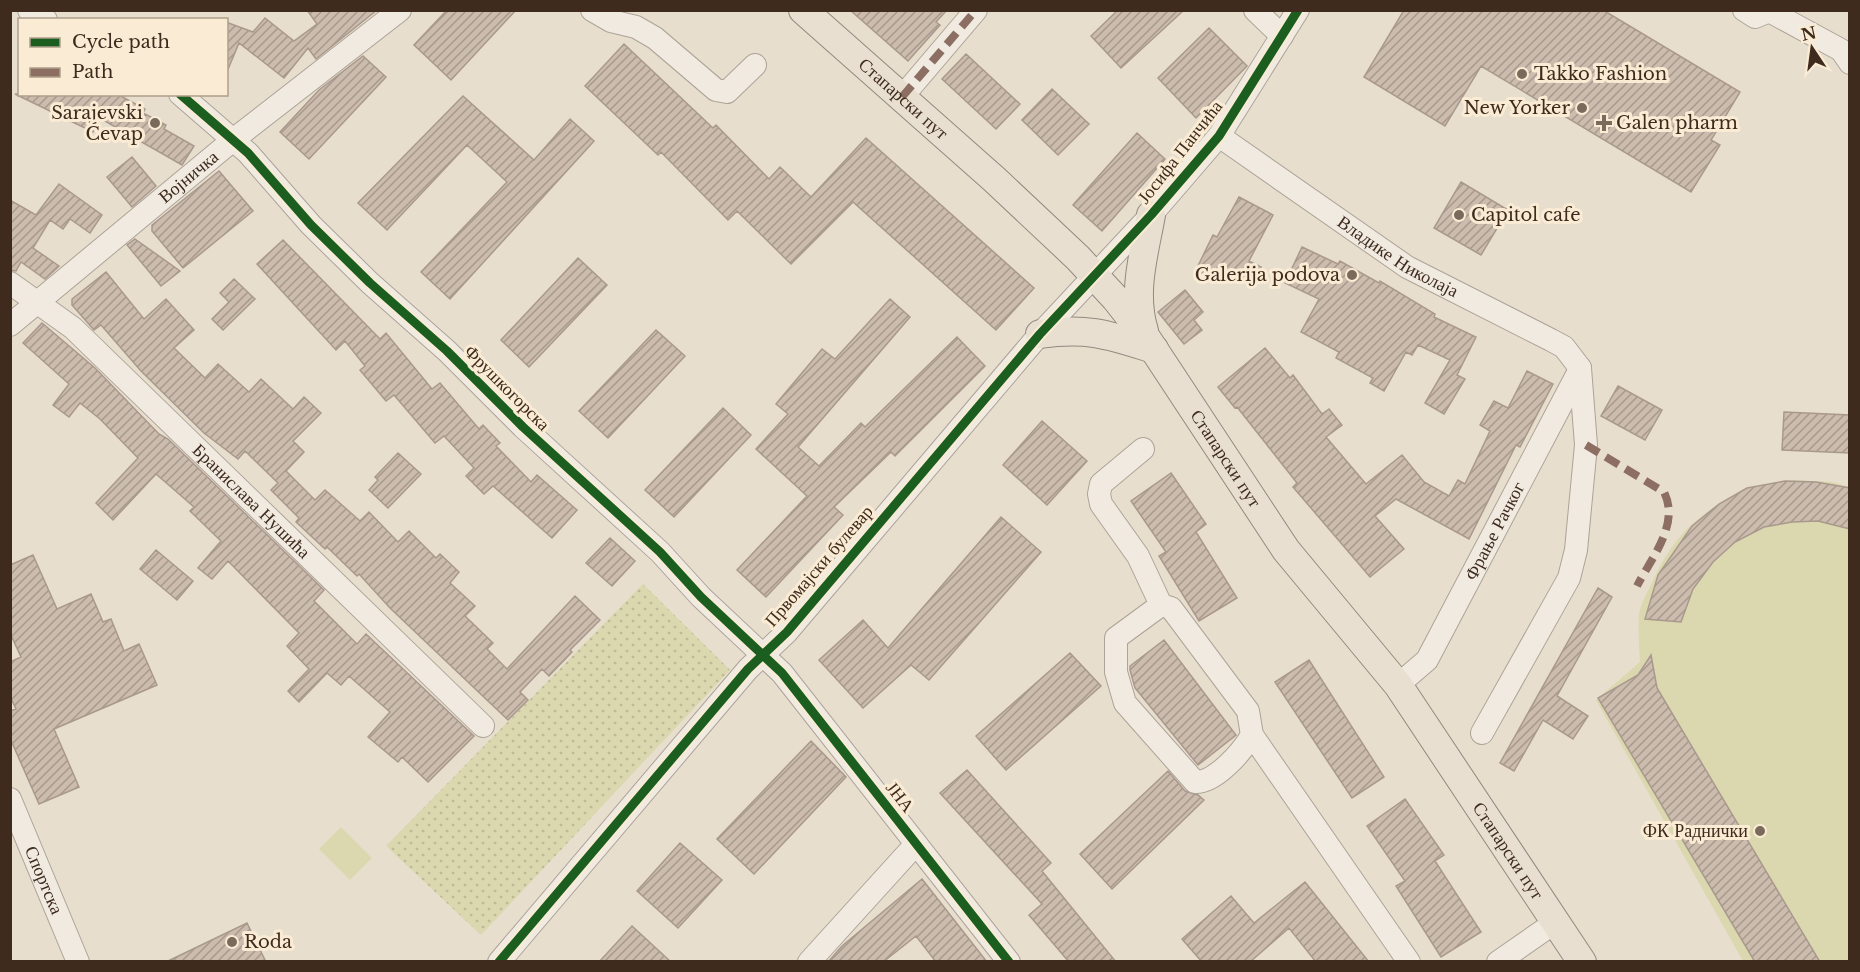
<svg xmlns="http://www.w3.org/2000/svg" width="1860" height="972" font-family="'Libre Baskerville',serif">
<style>
.park{fill:url(#park-dots)}
.garden{fill:#dbd8af}
.building{fill:url(#building-hatch);stroke:#a9998d;stroke-width:1.5}
.lines{fill:none;stroke-linecap:round;stroke-linejoin:round}
.minor-casing{stroke:#ada397;stroke-width:24}
.major-casing{stroke:#93897e;stroke-width:30}
.minor{stroke:#f0eae1;stroke-width:22}
.major{stroke:#e8dfd1;stroke-width:28}
.quiet{stroke:#8d6e63;stroke-width:8;stroke-dasharray:15 8;stroke-linecap:butt}
.cycleway-casing{stroke:#faecd4;stroke-width:13}
.cycleway{stroke:#1b5e20;stroke-width:9}
.poi-dot{fill:#7a6a5b;stroke:#faecd4;stroke-width:2}
.labels{text-anchor:middle;dominant-baseline:central;stroke-width:6;stroke-linejoin:round;paint-order:stroke}
.poi-label{font-size:18px;fill:#3e2b1d;stroke:#faecd4;text-anchor:start}
.street-label{font-size:18px;fill:#3e2b1d;stroke:#faecd4}
</style>
<defs>
<pattern id="park-dots" width="8" height="8" patternUnits="userSpaceOnUse" patternTransform="scale(1.5)"><rect width="8" height="8" fill="#dbd8af"/><path d="M2 2h.1M6 6h.1" fill="none" stroke="#bdba96" stroke-width="1.8" stroke-linecap="round"/></pattern>
<pattern id="building-hatch" width="6" height="6" patternUnits="userSpaceOnUse" patternTransform="scale(1.5)"><rect width="6" height="6" fill="#ccbcae"/><path d="M-1 1l2-2M0 6l6-6M5 7l2-2" fill="none" stroke="#a7998d"/></pattern>
</defs>
<rect width="100%" height="100%" fill="#e8dece"/>
<path class="park" d="M643 584 730 670 481 935 386 846Z"/>
<path class="garden" d="M1793 480 1833 482 1849 487V961H1743L1596 700 1640 662C1639 646 1638 630 1639 615 1640 604 1648 591 1653 581 1681 517 1727 492 1793 480Z
M341 827 372 858 350 880 319 849Z"/>
<path class="building" d="M307 10H377L316 59 308 48 284 78 239 43 226 74V22L253 32 265 18 294 41 317 24Z
M447 10H516L451 80 414 45Z
M850 10H947L936 22 940 25 908 61Z
M1118 10H1184L1121 68 1091 36Z
M1404 10H1603L1740 92 1711 140 1720 145 1691 192 1481 66 1445 126 1364 77Z
M1209 28 1247 66 1196 118 1158 78Z
M624 44 713 128 716 125 769 179 780 167 811 197 866 138 1034 288 996 330 853 202 791 264 737 211 728 220 661 152 658 155 585 86Z
M966 54 1020 104 996 129 942 79Z
M363 56 386 77 309 159 280 132 319 90Z
M1052 89 1089 124 1058 155 1022 120Z
M15 94H117L145 109 143 113 166 125 164 129 194 146 182 165 98 117 93 132Z
M463 96 534 160 570 119 594 141 450 299 421 272 507 182 467 145 387 230 358 203Z
M1137 133 1165 159 1102 231 1073 205Z
M132 157 156 186 132 207 107 177Z
M219 171 253 211 183 268 152 231V225Z
M1461 182 1508 210 1481 255 1434 228Z
M59 184 102 215 90 233 70 219 63 229 50 220 33 248 59 266 45 279 21 262 16 271 10 270V200L36 215Z
M1239 197 1273 215 1249 261 1261 267 1251 286 1226 273 1221 283 1196 270 1213 235 1217 237Z
M135 239 180 271 161 286 127 245Z
M283 240 380 339 386 333 432 389 440 383 479 429 483 425 500 443 496 446 531 482 537 475 577 510 552 538 493 486 484 494 466 476 474 468 444 436 435 443 394 395 386 401 360 370 365 366 345 341 336 350 257 264Z
M1302 247 1338 264 1340 261 1379 283 1380 281 1435 314 1434 317 1476 337 1457 375 1465 379 1444 414 1425 403 1450 360 1418 345 1412 355 1406 352 1384 391 1370 383 1373 378 1336 358 1339 352 1301 332 1319 299 1285 283Z
M578 258 607 285 529 367 501 340Z
M106 272 144 319 166 299 194 330 174 348 205 378 218 364 249 392 261 379 293 409 304 397 321 413 293 441 304 452 286 471 315 500 325 490 360 521 369 512 398 542 409 531 436 558 440 554 459 572 450 583 475 606 465 616 493 643 487 649 507 669 575 596 600 620 570 650 572 652 549 676 542 669 520 692 528 700 508 720 390 608 359 574 357 576 327 547 325 549 296 522 299 518 271 490 278 483 245 451 238 459 204 433 141 371 101 325 94 330 87 322 72 305V299Z
M234 279 255 299 223 330 212 319 229 302 220 293Z
M1185 290 1203 312 1194 320 1202 330 1184 344 1158 312Z
M890 299 910 317 798 447 819 466 861 423 865 427 957 337 985 366 895 456 891 452 834 507 843 515 766 597 737 570 807 496 756 449 788 414 776 404 822 349 835 359Z
M42 323 95 368 159 434 168 439 324 590 314 601 357 644 366 634 474 736 428 782 402 757 398 762 368 737 390 712 349 676 341 685 327 673 299 702 288 691 309 669 287 646 299 633 228 561 212 579 198 568 221 541 190 511 194 507 156 474 113 520 96 503 138 458 100 419 80 403 69 417 53 405 69 384 23 343Z
M656 330 685 356 608 438 579 411Z
M1265 348 1290 378 1293 375 1322 414 1329 409 1342 425 1326 437 1366 484 1402 455 1424 482 1449 496 1458 480 1465 484 1490 431 1480 425 1494 401 1508 408 1527 371 1553 384 1520 447 1516 445 1469 539 1396 499 1375 516 1404 549 1370 577 1293 487 1297 483 1237 407 1235 408 1218 387Z
M1618 386 1662 410 1645 440 1601 416Z
M723 408 751 435 674 517 645 490Z
M1784 412 1850 415V453L1782 450Z
M1042 421 1087 461 1047 505 1003 465Z
M398 453 421 474 388 508 369 490 378 480 375 477Z
M1171 473 1206 524 1196 532 1237 598 1199 621 1159 556 1166 552 1131 501Z
M1785 481 1816 482 1850 488V529L1818 521 1792 522 1764 527 1735 542 1713 562 1693 589 1681 622 1645 619 1658 575 1692 526 1719 504 1747 488Z
M1001 517 1041 552 929 680 911 665 863 708 819 660 863 620 888 648Z
M610 538 635 561 612 586 586 563Z
M156 550 193 581 177 600 140 569Z
M33 555 57 609 91 594 103 622 111 619 124 651 139 644 157 685 54 729 79 787 39 804 10 738V711L16 709 10 696V662L21 657 10 633V565Z
M1598 588 1612 597 1557 696 1588 716 1573 739 1543 720 1514 771 1500 763Z
M1164 640 1236 735 1198 765 1135 688 1130 670V666Z
M1070 653 1101 686 1006 770 976 736Z
M1651 655 1657 688 1820 962H1755L1598 698 1638 675Z
M1309 660 1384 777 1352 798 1275 682Z
M811 741 846 777 754 874 717 839Z
M967 770 1051 863 1042 871 1116 962H1069L1029 915 1042 904 940 793Z
M1168 771 1185 791 1198 795 1204 800 1112 889 1080 854Z
M1405 799 1444 855 1435 861 1481 932 1441 957 1396 886 1405 881 1367 826Z
M680 843 722 880 678 928 637 891Z
M922 879 987 962H936L916 936 883 962H828L842 946Z
M1305 882 1369 962H1316L1289 928 1250 962H1202L1182 939 1231 896 1254 923Z
M247 923 266 962H166Z
M632 926 671 962H599Z"/>
<g class="lines">
<g class="minor-casing">
<g id="minor">
<path d="M29 10 46 20"/>
<path d="M592 10 611 21 636 27 655 38 716 90 727 92 755 65"/>
<path d="M1255 10 1282 36"/>
<path d="M1744 10 1755 17 1772 10"/>
<path d="M1771 12 1841 50 1850 63"/>
<path d="M180 94 248 153 311 225 370 283 447 351 523 427 660 552 701 597 782 673 1009 962"/>
<path d="M902 97 976 10"/>
<path id="s1" d="M1219 136 1407 267 1551 340 1564 347 1580 368"/>
<path id="s2" d="M10 283 73 328 483 726"/>
<path id="s3" d="M10 325 233 140 400 10"/>
<path d="M1143 449 1101 484 1099 494 1101 504 1138 556 1161 605 1171 608 1248 711 1252 735 1409 962"/>
<path d="M1161 605 1116 638V672L1125 703 1195 782C1215 783 1242 752 1252 735"/>
<path id="s4" d="M1398 685 1427 660 1580 369"/>
<path d="M1482 733 1569 578 1576 550 1586 445 1580 368"/>
<path id="s5" d="M10 799 78 962"/>
<path d="M499 962 748 669 787 632 1040 334 1151 215 1219 136 1298 10"/>
<path d="M809 962 916 844"/>
<path d="M1498 962 1557 921"/>
</g>
</g>
<g class="major-casing">
<g id="major">
<path id="s6" d="M803 10 994 179 1078 258 1116 299 1145 336 1286 550 1398 685 1582 962"/>
<path d="M1144 331C1132 292 1144 254 1151 215"/>
<path d="M1040 334C1088 327 1109 335 1154 349"/>
</g>
</g>
<use href="#minor" class="minor"/>
<use href="#major" class="major"/>
<path class="quiet" d="M902 97 976 10
M1586 445 1664 492C1680 524 1652 557 1637 586"/>
<g class="cycleway-casing">
<path id="cycleway" d="M180 94 248 153 311 225 370 283 447 351 523 427 660 552 701 597 782 673 1009 962
M499 962 748 669 787 632 1040 334 1151 215 1219 136 1298 10"/>
</g>
<use href="#cycleway" class="cycleway"/>
</g>
<g class="poi-dot">
<circle cx="1522" cy="74" r="6"/>
<circle cx="1582" cy="108" r="6"/>
<circle cx="155" cy="123" r="6"/>
<path d="M1601 114h6v6h6v6h-6v6h-6v-6h-6v-6h6z"/>
<circle cx="1459" cy="215" r="6"/>
<circle cx="1352" cy="275" r="6"/>
<circle cx="1760" cy="831" r="6"/>
<circle cx="232" cy="942" r="6"/>
</g>
<g class="labels">
<g class="poi-label">
<text x="1534" y="74">Takko Fashion</text>
<text x="1570" y="108" text-anchor="end">New Yorker</text>
<text x="143" y="113" text-anchor="end">Sarajevski<tspan x="143" dy="21">Ćevap</tspan></text>
<text x="1616" y="123">Galen pharm</text>
<text x="1471" y="215">Capitol cafe</text>
<text x="1340" y="275" text-anchor="end">Galerija podova</text>
<text x="1748" y="831" text-anchor="end">ФК Раднички</text>
<text x="244" y="942">Roda</text>
</g>
<g class="street-label">
<text stroke="none"><textPath href="#s6" startOffset="134">Стапарски пут</textPath></text>
<text transform="translate(1180 152) rotate(-52)">Јосифа Панчића</text>
<text stroke="none"><textPath href="#s3" startOffset="232">Војничка</textPath></text>
<text stroke="none"><textPath href="#s1" startOffset="216">Владике Николаја</textPath></text>
<text transform="translate(507 388) rotate(45)">Фрушкогорска</text>
<text stroke="none"><textPath href="#s6" startOffset="620">Стапарски пут</textPath></text>
<text stroke="none"><textPath href="#s2" startOffset="326">Бранислава Нушића</textPath></text>
<text stroke="none"><textPath href="#s4" startOffset="184">Фрање Рачког</textPath></text>
<text transform="translate(819 566) rotate(-49)">Првомајски булевар</text>
<text transform="translate(900 797) rotate(52)">ЈНА</text>
<text stroke="none"><textPath href="#s6" startOffset="1104">Стапарски пут</textPath></text>
<text stroke="none"><textPath href="#s5" startOffset="88">Спортска</textPath></text>
</g>
</g>
<rect width="1860" height="972" fill="none" stroke="#3e2b1d" stroke-width="24"/>
<rect x="18" y="18" width="210" height="78" fill="#faecd4" stroke="#af9f8b" stroke-width="1.5"/>
<rect x="30" y="38" width="30" height="9" fill="#1b5e20" stroke="#af9f8b" stroke-width="1.5"/>
<text x="72" y="48" font-size="18" fill="#3e2b1d">Cycle path</text>
<rect x="30" y="68" width="30" height="9" fill="#8d6e63" stroke="#af9f8b" stroke-width="1.5"/>
<text x="72" y="78" font-size="18" fill="#3e2b1d">Path</text>
<g transform="translate(1812 48) rotate(347)" stroke="#faecd4" stroke-width="4.5" paint-order="stroke">
<path d="M0-4.5L10 22L0 15L-10 22Z" fill="#3e2b1d"/>
<text y="-9" font-size="16" font-weight="bold" text-anchor="middle" fill="#3e2b1d">N</text>
</g>
</svg>
